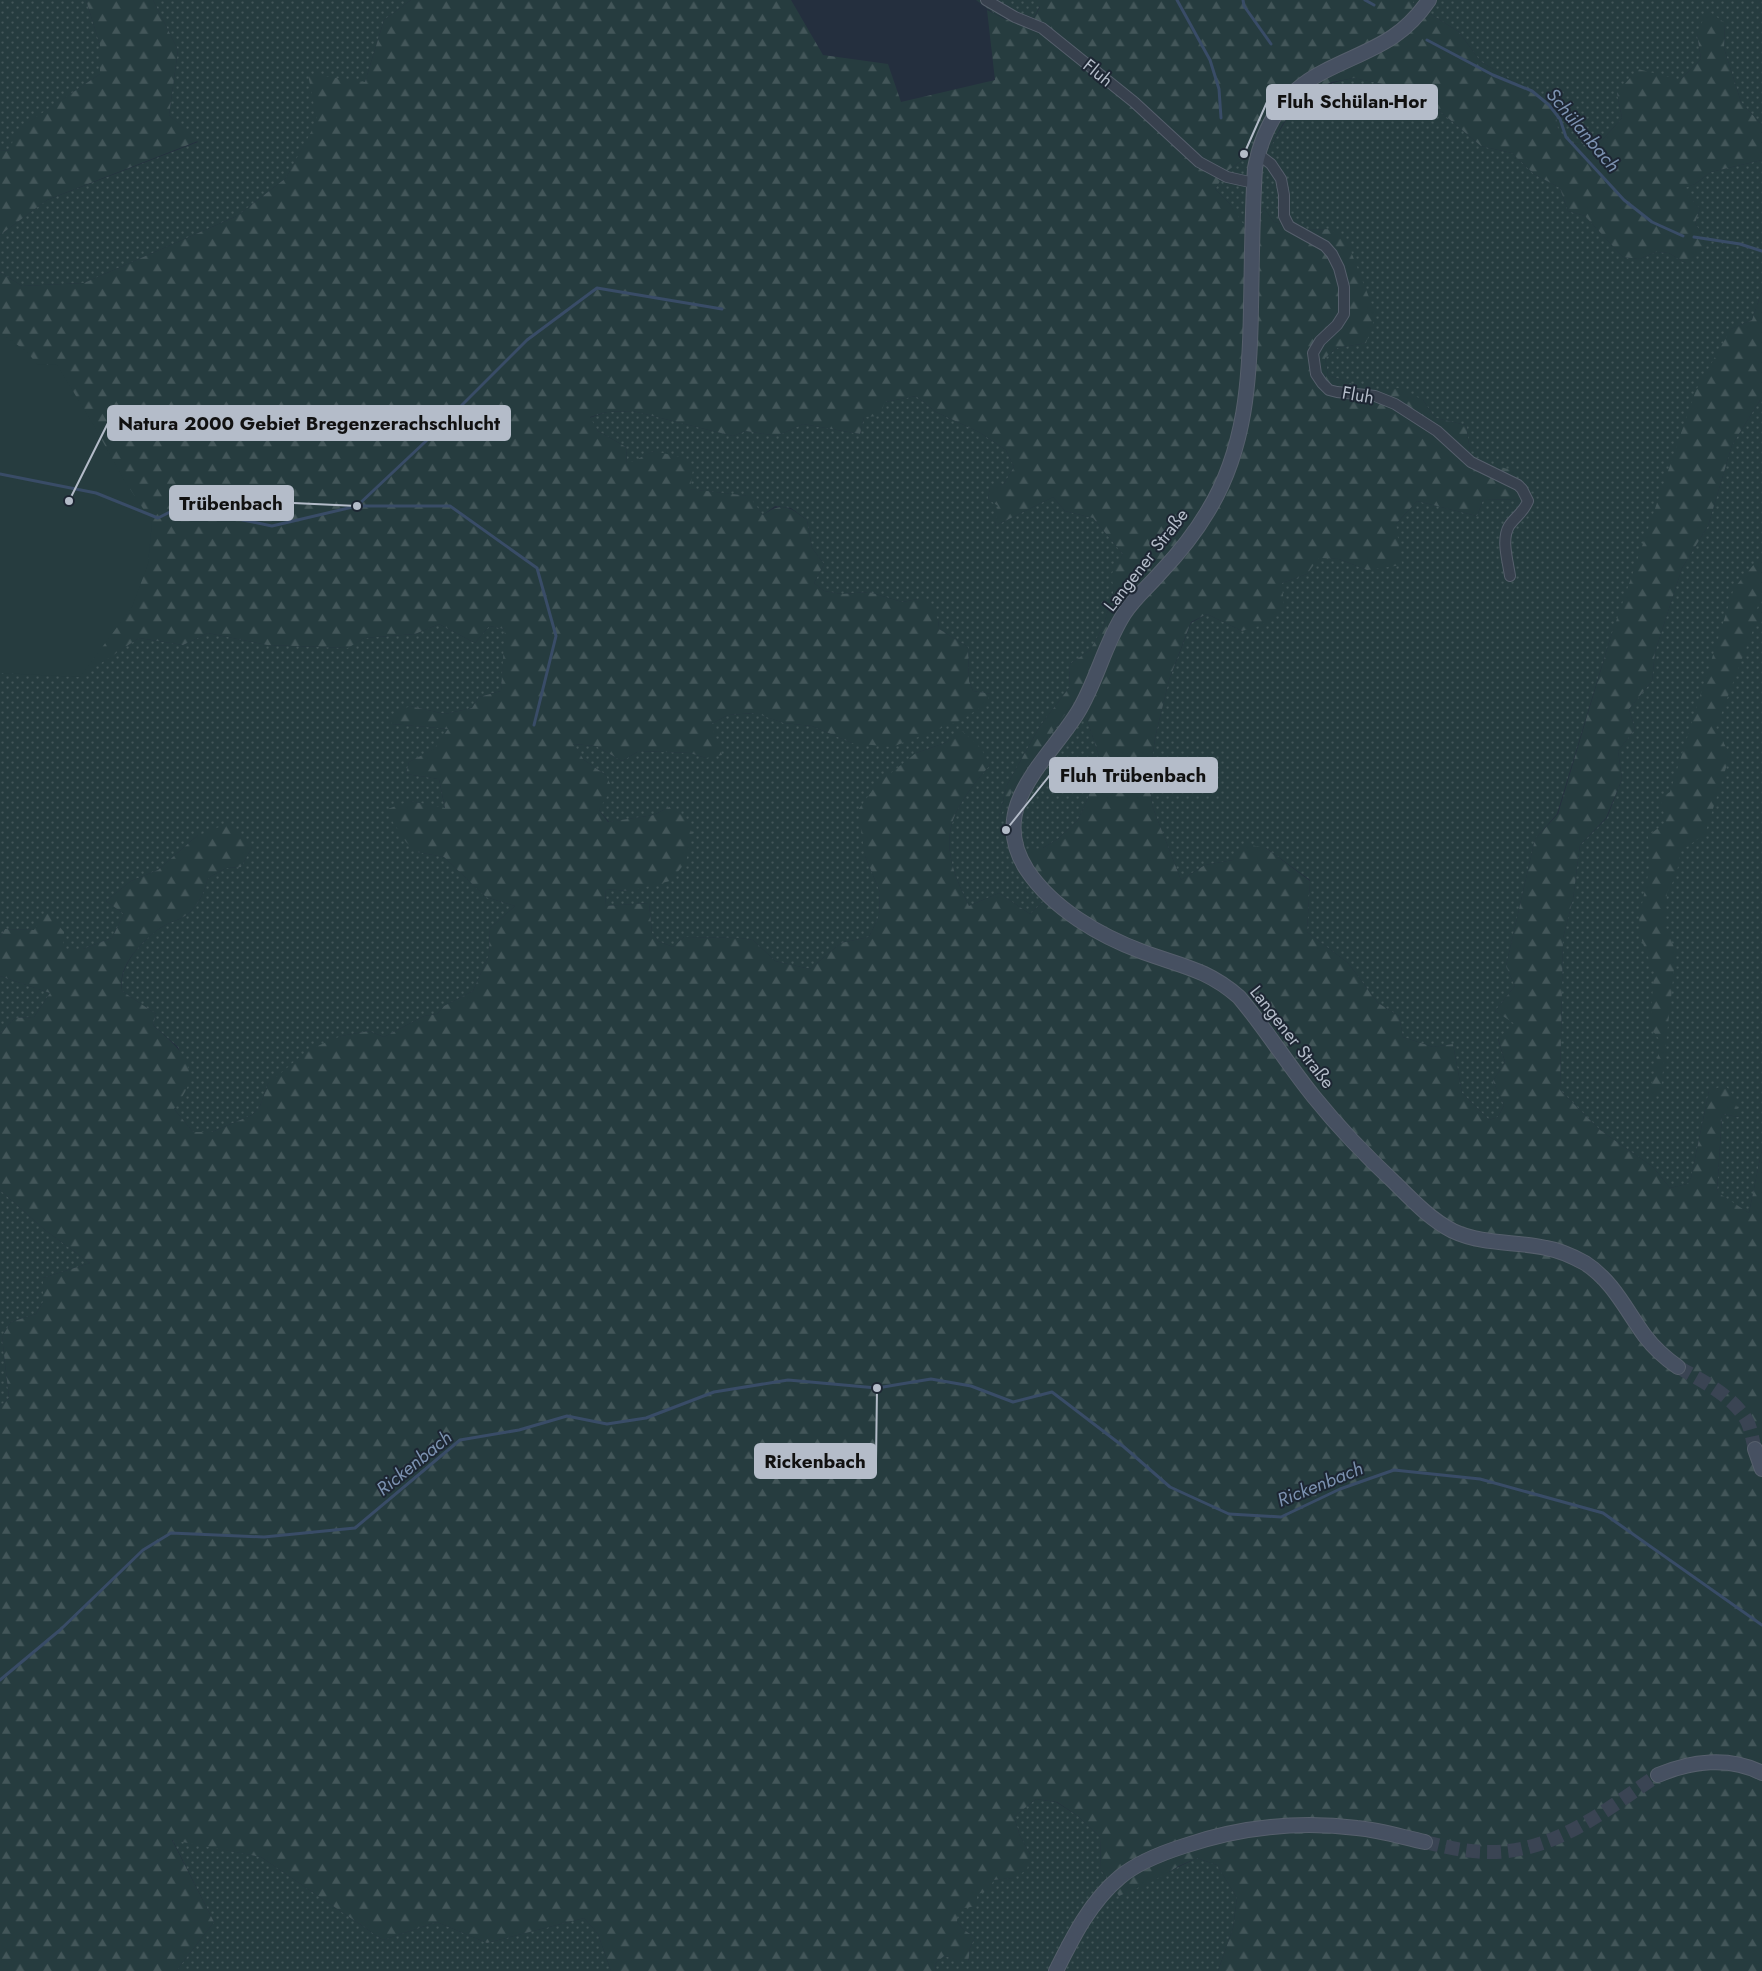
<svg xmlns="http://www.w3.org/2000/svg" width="1762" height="1971" font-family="Jost,sans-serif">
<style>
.grass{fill:url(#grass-dots)}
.forest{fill:url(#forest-firs);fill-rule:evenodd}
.park{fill:#263c3f}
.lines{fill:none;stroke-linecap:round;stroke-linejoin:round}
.stream{stroke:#394c67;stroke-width:3}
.secondary-tunnel{stroke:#3a4453;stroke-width:14;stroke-dasharray:14 7;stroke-linecap:butt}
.street-casing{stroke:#565f6c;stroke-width:12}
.secondary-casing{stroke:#565f6c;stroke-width:16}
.street{stroke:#38414e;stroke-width:10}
.secondary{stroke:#465061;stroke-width:14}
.labels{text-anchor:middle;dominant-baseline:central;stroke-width:4;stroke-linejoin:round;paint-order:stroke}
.street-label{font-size:18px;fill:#b4bcc9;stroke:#1d2633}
.water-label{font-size:19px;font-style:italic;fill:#7c92b1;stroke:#1d2633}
.leader{fill:none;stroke:#b4bcc9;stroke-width:2}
.callout-dot{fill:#b4bcc9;stroke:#1d2633;stroke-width:2}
.callout{fill:#b4bcc9;stroke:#b4bcc9;stroke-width:2}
.callout-label{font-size:19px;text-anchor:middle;font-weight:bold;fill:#111}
</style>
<defs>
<pattern id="grass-dots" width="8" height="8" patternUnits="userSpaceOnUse" patternTransform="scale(1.25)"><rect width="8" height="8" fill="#263c3f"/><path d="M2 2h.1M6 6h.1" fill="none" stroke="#435659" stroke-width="1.8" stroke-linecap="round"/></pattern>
<pattern id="forest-firs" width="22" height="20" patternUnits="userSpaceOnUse" patternTransform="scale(1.25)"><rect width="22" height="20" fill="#263c3f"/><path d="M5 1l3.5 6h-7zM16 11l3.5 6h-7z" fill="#435659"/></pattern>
</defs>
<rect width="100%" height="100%" fill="#242f3e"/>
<path class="grass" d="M0 0H86L100 45V74L15 132 12 150 0 151Z
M153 0H411L384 20 365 82 318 121 286 178 237 216 84 283 22 286 0 272V235L47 200 198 142 169 115 178 50Z
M976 0H1040V6L1029 27 995 14Z
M1413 0H1762V125L1741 102 1724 48 1725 23 1697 34 1701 59 1680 80 1617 93 1622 118 1597 146 1572 143 1558 132 1555 107 1480 61 1459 32 1413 3Z
M1354 78 1416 91 1481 146 1512 153 1534 174 1560 188 1568 211 1585 216 1623 257 1640 259 1656 252 1669 253 1685 263 1705 240 1695 223 1700 209 1681 189 1695 184 1711 172 1762 160V291L1752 320 1731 329 1610 639 1557 814 1535 839 1506 966 1515 986 1495 1011 1516 1024 1498 1039 1505 1062 1493 1081 1504 1105 1498 1117 1489 1120 1462 1093 1453 1044 1433 1047 1403 1037 1399 1016 1378 1003 1348 963 1307 932 1310 880 1266 848 1233 860 1205 865 1181 880 1153 808 1149 784 1155 738 1169 680 1191 623 1207 614 1242 631 1282 583 1307 574 1319 557 1339 559 1367 570 1396 524 1417 501 1477 516 1483 500 1520 499 1471 458 1466 425 1435 418 1423 400 1372 391 1328 375 1325 358 1337 348 1366 343 1330 229 1307 230 1274 222 1264 208 1259 221 1243 225 1229 203 1215 189 1227 171 1244 159 1256 130 1270 148C1293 106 1305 87 1354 78Z
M916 396 936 412 979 432 1006 450 1014 467 1004 484 990 487 988 499 999 506 995 526 1053 497 1065 511 1093 518 1123 554 1112 575 1114 590 1103 627 1090 650 1070 664 1069 688 1040 726 1007 785 999 817 1016 783 1076 699 1083 707 1099 756 1088 798 1078 820 1059 838 1043 848 1054 892 1030 914 999 893 969 906C937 842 944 818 990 765L962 732 945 743 916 753 865 856 880 892 879 916 869 937 841 943 810 969 775 961 753 940 740 938 684 937 673 947 658 941 652 933 649 903 605 906 606 889 629 891 671 806 654 815 609 822 599 810 606 775 584 760 572 744 596 746 622 761 639 751 690 753 706 758 711 724 728 715 756 713 784 723 812 726 852 743 991 694 973 691 969 681 968 647 939 629 938 620 918 599 902 602 869 592 842 594 824 591 814 583 824 564 812 548 807 520 791 508 775 506 763 515 748 496 689 489 654 451 627 465 626 447 598 431 589 418 607 412 633 411 733 436 746 431 777 436 803 424 860 434 864 417 885 402Z
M1762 397V1149L1749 1213 1717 1193 1722 1114 1739 1117 1709 1091 1691 1178 1687 1184 1670 1188 1653 1167 1600 1130 1560 1090 1563 938 1573 899 1580 845 1607 818 1622 779 1618 751 1635 729 1629 709 1652 681 1655 652 1682 568 1708 526 1732 445Z
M439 624 475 643 489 626 506 629 501 691 479 697 472 708 445 714 410 706 392 724 448 729 435 749 409 762 406 774 439 779 445 809 410 801 417 852 444 857 486 897 515 906 490 928 489 955 473 991 444 1006 437 1014 424 1016 384 1037 369 1031 341 1036 268 1084 260 1106 252 1115 212 1132H193L174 1109 189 1081 178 1047 153 1025 156 1014 122 991C118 966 141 942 160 928 169 922 180 920 188 914 200 903 204 892 208 878L226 868 241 867 252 847 198 835 158 870 131 881 106 901 124 914 112 938 83 949H63L35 930 5 929 0 938V672L80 676 139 638 183 645 208 633 267 645 347 648 364 638 415 634Z
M0 976 50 993 34 1017 15 1018 0 1034Z
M0 1190 45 1230 90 1263 43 1278V1302L36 1314 11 1322 2 1337 9 1398 0 1406Z
M1036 1799 1056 1802 1078 1816 1100 1837 1101 1870 1119 1896 1197 1858 1217 1865 1237 1898 1233 1928 1218 1971H936L935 1964 944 1956 968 1962 970 1948 975 1937 964 1930 957 1922V1909L993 1880 1013 1878 1030 1854 1020 1836 1014 1817Z
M172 1839 261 1857 383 1940 437 1922 487 1943 584 1918 598 1934 611 1971H176L214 1922Z"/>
<path class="forest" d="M86 0H153L178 50 169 115 198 141 47 200 0 235V151L11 150 14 132 100 74V45Z
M411 0H791L823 55 888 64 901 102 995 80 987 10 1005 19 1029 27 1040 7V0H1413V3L1459 32 1480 61 1555 107 1558 131 1572 143 1597 146 1622 118 1617 93 1638 69 1680 80 1701 59 1697 34 1707 10 1725 23 1724 48 1741 102 1762 125V160L1711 172 1695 184 1682 189 1700 209 1695 223 1705 240 1704 250 1685 263 1669 253 1656 252 1640 259 1623 257 1585 216 1568 211 1560 188 1534 174 1512 153 1481 146 1416 91 1354 78 1332 82 1318 88 1300 101 1282 125 1270 148 1256 130 1244 159 1227 171 1215 189 1229 203 1244 225 1259 221 1264 208 1274 222 1307 230 1330 229 1346 239 1376 315 1366 343 1337 348 1325 358 1328 375 1372 391 1399 388 1423 400 1435 418 1466 425 1471 458 1514 471 1520 499 1483 500 1477 516 1417 501 1396 524 1402 565 1367 570 1339 559 1319 558 1307 574 1282 583 1284 606 1262 625 1242 631 1207 614 1191 622 1169 680 1155 738 1149 784 1153 808 1181 880 1205 865 1233 860 1245 844 1266 848 1310 881 1307 932 1348 963 1378 1003 1399 1016 1403 1037 1433 1047 1453 1044 1462 1093 1489 1120 1498 1117 1504 1105 1493 1081 1505 1062 1498 1038 1515 1024 1495 1011 1515 986 1506 966 1535 839 1558 814 1610 639 1696 390 1731 329 1752 320 1762 291V397L1732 445 1708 526 1682 568 1655 652 1652 681 1629 709 1635 729 1618 751 1622 779 1606 818 1580 845 1573 899 1563 938 1560 1090 1600 1130 1653 1167 1670 1188 1687 1184 1691 1178 1709 1091 1725 1085 1734 1096 1739 1117 1722 1114 1717 1192 1749 1213 1762 1149V1971H1218L1233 1928 1237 1898 1217 1865 1197 1858 1179 1866 1153 1881 1119 1896 1101 1870 1100 1837 1078 1816 1057 1802 1036 1799 1014 1817 1020 1836 1030 1854 1027 1870 1013 1878 993 1880V1890L977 1894V1906L958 1909 957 1922 964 1930 975 1937 970 1948 968 1963 944 1956 935 1964 936 1971H611L598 1934 584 1918 487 1943 437 1922 383 1940 261 1857 172 1840 214 1922 176 1971H0V1406L9 1398 2 1337 11 1322 36 1314 43 1302V1278L90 1263 45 1230 0 1190V1034L15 1018 34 1017 50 993 0 976V938L5 929 34 930 47 912 64 932 63 949H83L112 938 124 914 106 901 131 881 158 870 198 835 227 824 252 847 241 867 226 868 208 878C204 892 200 903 188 914 180 920 169 922 160 928 141 942 117 966 122 991L156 1014 153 1025C168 1039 194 1058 189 1082 187 1091 179 1101 174 1109L193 1132H212L252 1115 260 1106 268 1084 308 1050 341 1036 369 1031 384 1037 424 1016 437 1014 444 1006 473 991 489 955 490 928 515 906 486 897 444 857 417 852 406 842 385 810 410 801 445 808 439 779 406 774 409 762 434 749 448 729 392 724 388 716 410 706 445 714 472 708 479 697 501 691 505 629 489 626 475 643 439 624 415 634 364 638 348 648 267 645 208 633 183 645 139 638 80 677 0 672V272L22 286 84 283 237 216 286 178 317 121 308 74 365 82 384 20ZM916 396 936 412 979 432 1006 450 1014 467 1004 484 990 486 988 499 998 506 995 526 1053 497 1065 511 1093 518 1123 554 1111 575 1114 590 1103 627 1090 650 1070 664 1069 688 1040 726 1007 785 998 821 1016 783 1076 699 1083 707 1099 756 1088 798 1078 820 1059 838 1043 848 1028 850V864L1054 892 1030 914 999 893 969 906C937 842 944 818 990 765L981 748 962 731 945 743 916 753 877 784 858 810 865 856 880 892 879 916 869 937 841 943 810 969 775 961 753 940 740 938 684 937 673 947 658 941 652 933 649 903 605 906 606 889 629 891 670 881 686 862 692 833 687 820 671 806 654 815 608 822 599 810 612 788 606 775 584 760 573 744 596 746 622 761 639 751 690 753 706 758 722 755 711 724 728 715 755 713 784 723 812 726 852 743 892 747 960 721 984 705 991 694 973 691 969 681 968 647 939 629 938 620 930 602 918 599 902 602 869 592 842 594 824 591 814 583 824 564 812 548 807 520C789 507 783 501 763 515L749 496 690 489 693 469 680 457 654 451 627 464 626 447 598 431 590 417 607 412 633 411 733 436 746 431 777 436 803 424 860 434 864 417 879 416 885 402Z
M1762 555V592L1757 609 1762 611V617H1760L1753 630 1716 728 1730 755 1705 834 1681 851 1676 876 1667 893 1664 923 1676 952 1661 1089 1649 1098 1661 1041 1650 1028 1654 972 1642 941 1639 918 1650 866 1648 836 1666 822 1660 798 1670 792 1734 588Z"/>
<path class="park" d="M0 332 27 352 37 364 57 365 93 424 124 480 152 522 148 564 132 607 80 677 0 673Z"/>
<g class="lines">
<path class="stream" d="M1177 0 1210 60 1219 89 1221 118
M1243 0 1244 6 1271 44
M1365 0 1374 5
M1427 40 1493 75 1532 91 1549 105 1560 119 1566 137 1624 200 1652 222 1683 236
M1694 237 1740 244 1762 251
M0 474 96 493 158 518 180 507 272 526 357 506H450L537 568 556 636 534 725
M357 506 425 442 527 340 597 288 722 309
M0 1680 60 1630 143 1550 171 1533 264 1537 355 1528 460 1440 519 1430 567 1416 607 1424 646 1418 714 1392 788 1380 877 1388 931 1379 971 1386 1013 1402 1052 1392 1124 1447 1170 1487 1229 1514 1281 1517 1340 1489 1394 1470 1480 1479 1603 1513 1762 1625"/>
<path class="secondary-tunnel" d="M1678 1367C1702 1381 1730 1394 1746 1419 1751 1427 1752 1439 1755 1449
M1425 1842C1446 1847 1467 1852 1489 1852 1554 1853 1607 1809 1658 1775"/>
<g class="street-casing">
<path id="street" d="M986 0 1015 17 1042 28 1134 102 1199 162 1227 177 1254 183
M1258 154 1271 164 1281 179 1284 195V216L1289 226 1325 246 1332 254 1339 268 1344 287V314L1337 325 1320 341 1313 353 1316 374 1322 383 1329 390 1337 392 1375 396 1395 404 1437 431 1471 462 1518 485 1522 489 1528 501C1524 512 1515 517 1509 526 1501 540 1508 561 1510 576"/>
</g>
<g class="secondary-casing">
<path id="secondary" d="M1429 0C1399 44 1367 49 1323 72 1284 92 1263 126 1255 168 1252 215 1252 261 1251 307 1250 378 1246 449 1208 511 1195 533 1179 553 1161 572 1149 586 1134 598 1124 614 1104 645 1097 681 1078 712 1048 761 986 807 1027 870 1053 909 1100 936 1143 952 1181 966 1207 969 1239 997 1266 1029 1288 1065 1314 1097 1339 1128 1366 1156 1395 1183 1412 1200 1431 1220 1453 1231 1483 1245 1515 1241 1546 1248 1559 1250 1574 1257 1585 1263 1613 1281 1626 1310 1645 1336 1654 1348 1665 1358 1678 1367
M1755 1449 1762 1469
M1658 1775C1691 1761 1729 1756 1762 1773
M1056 1971C1073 1937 1090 1902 1120 1877 1138 1862 1162 1853 1184 1846 1240 1827 1299 1821 1357 1828 1380 1830 1402 1837 1425 1842"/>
</g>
<use href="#street" class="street"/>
<use href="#secondary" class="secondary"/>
</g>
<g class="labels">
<g class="street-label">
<text transform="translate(1098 73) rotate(39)">Fluh</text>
<text transform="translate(1358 395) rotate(10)">Fluh</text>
<text transform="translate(1146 560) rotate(-52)">Langener Straße</text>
<text transform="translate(1292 1037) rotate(52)">Langener Straße</text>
</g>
<g class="water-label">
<text transform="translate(1583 130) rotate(50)">Schülanbach</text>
<text transform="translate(414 1463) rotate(-39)">Rickenbach</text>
<text transform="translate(1320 1484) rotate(-22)">Rickenbach</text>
</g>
</g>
<path class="leader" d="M1244 154L1267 102M69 501L108 423M357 506L293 503M1006 830L1050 775M877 1388L876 1461"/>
<g class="callout-dot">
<circle cx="1244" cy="154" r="5"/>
<circle cx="69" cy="501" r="5"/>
<circle cx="357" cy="506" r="5"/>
<circle cx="1006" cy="830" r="5"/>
<circle cx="877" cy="1388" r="5"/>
</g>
<g class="callout">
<rect x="1267" y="85" width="170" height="34" rx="5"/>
<rect x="108" y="406" width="402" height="34" rx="5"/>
<rect x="170" y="486" width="123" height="34" rx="5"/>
<rect x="1050" y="758" width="167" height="34" rx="5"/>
<rect x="755" y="1444" width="121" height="34" rx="5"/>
</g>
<g class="callout-label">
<text x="1352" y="108">Fluh Schülan-Hor</text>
<text x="309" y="430">Natura 2000 Gebiet Bregenzerachschlucht</text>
<text x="231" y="510">Trübenbach</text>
<text x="1133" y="782">Fluh Trübenbach</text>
<text x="815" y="1468">Rickenbach</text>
</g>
</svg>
